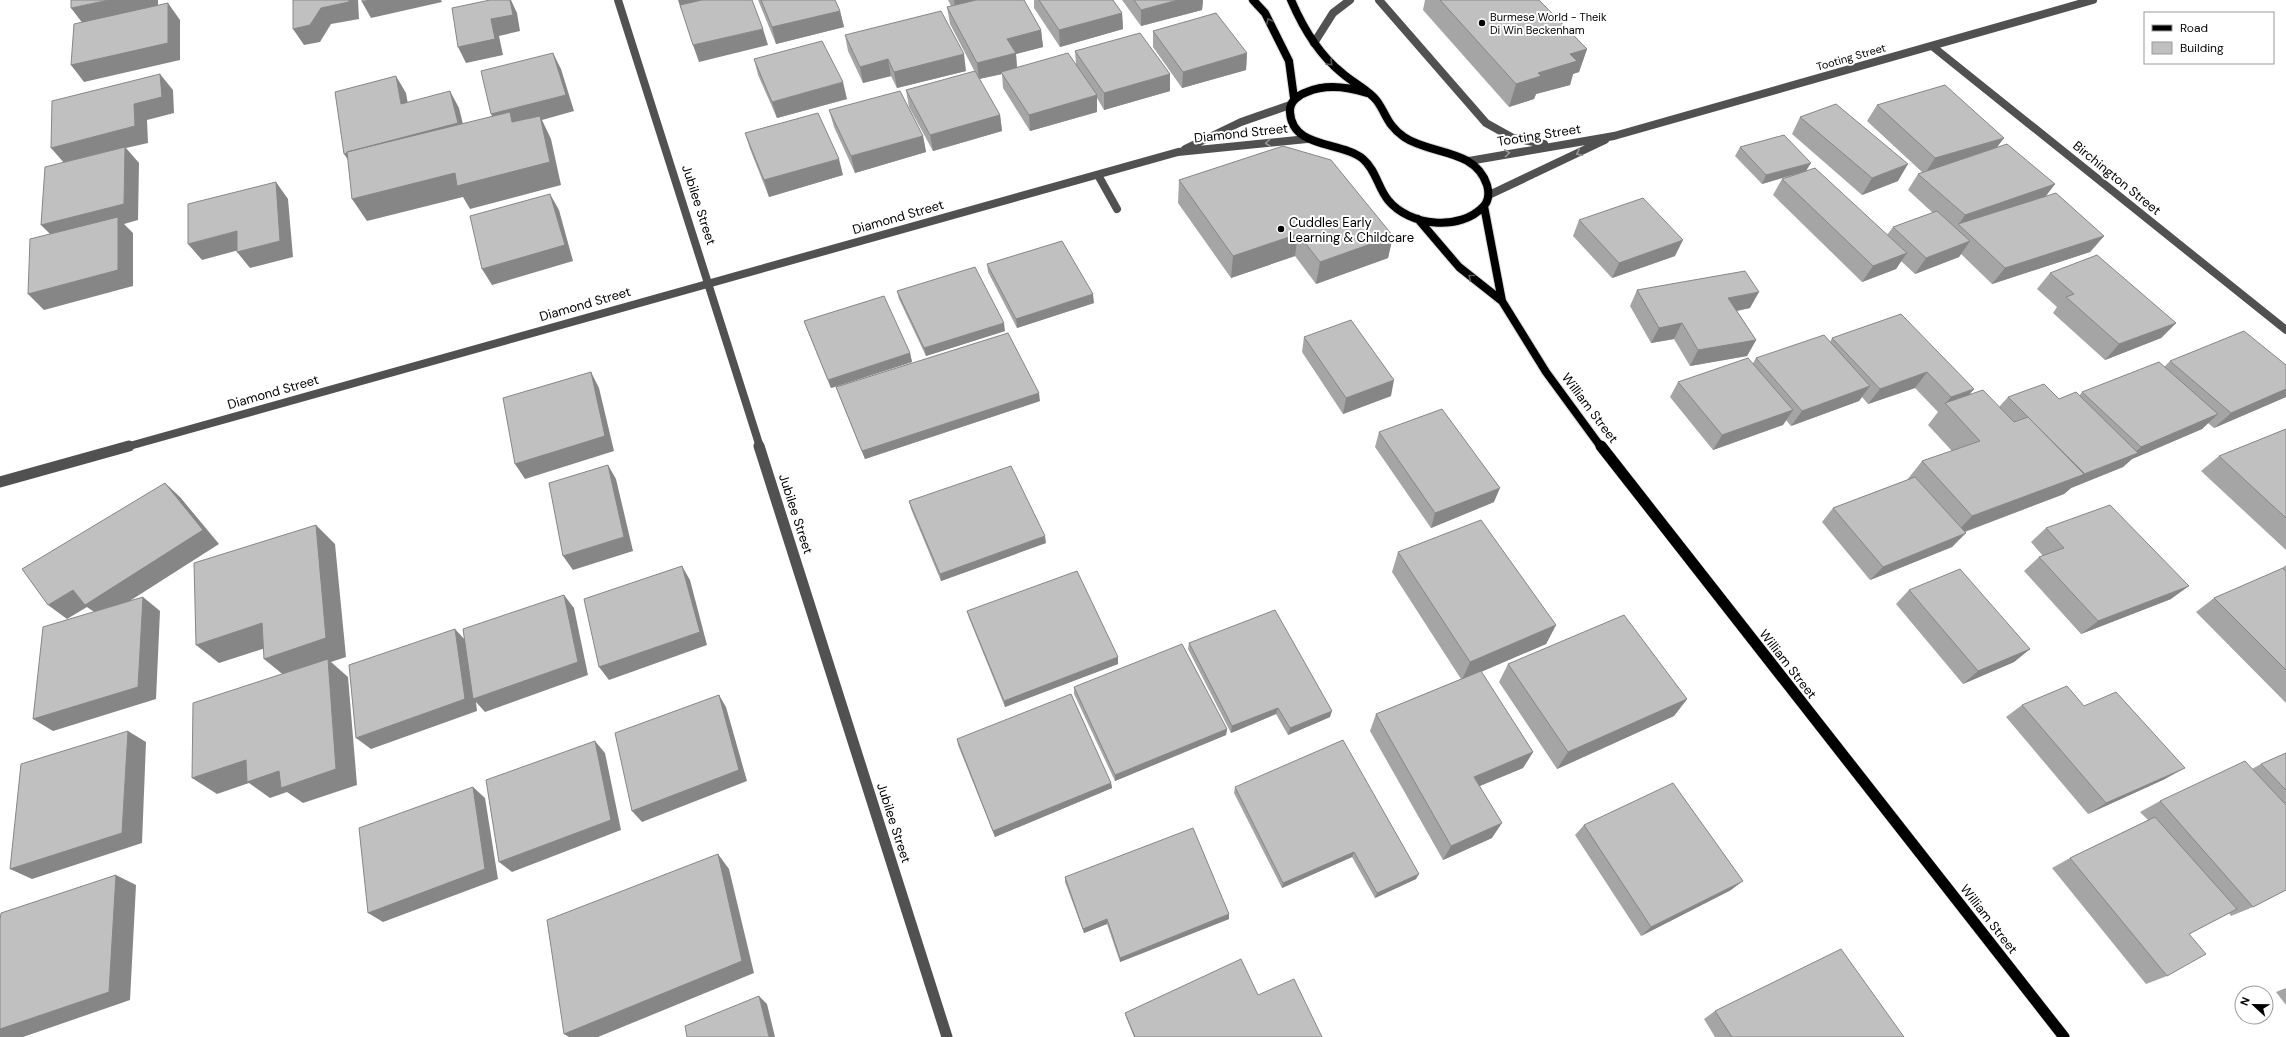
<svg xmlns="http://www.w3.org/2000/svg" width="2286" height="1037" font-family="'DM Sans',sans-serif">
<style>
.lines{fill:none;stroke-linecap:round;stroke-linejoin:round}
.major-far1-casing{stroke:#dbdbdb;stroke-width:10}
.major-casing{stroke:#dbdbdb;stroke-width:12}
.minor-far1{stroke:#515151;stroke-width:8}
.minor{stroke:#515151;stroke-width:11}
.major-far1{stroke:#000;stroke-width:8}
.major{stroke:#000;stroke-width:11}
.wall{fill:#a5a5a5}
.shaded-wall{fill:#868686}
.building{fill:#c0c0c0;stroke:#868686}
.oneway{stroke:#595959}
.oneway2{stroke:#979797}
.poi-dot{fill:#000;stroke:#fff;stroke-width:1.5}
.labels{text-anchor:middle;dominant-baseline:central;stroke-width:4;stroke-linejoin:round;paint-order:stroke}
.far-poi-label{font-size:11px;fill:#000;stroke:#fff;text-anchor:start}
.far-street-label{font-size:11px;fill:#000;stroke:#fff}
.street-label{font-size:13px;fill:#000;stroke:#fff}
.poi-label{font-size:13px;fill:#000;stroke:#fff;text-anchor:start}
</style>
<rect width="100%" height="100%" fill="#fff"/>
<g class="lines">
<g class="major-far1-casing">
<path id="major-far1" d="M1253 0 1265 13 1289 61 1294 98
M1291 0C1303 28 1318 54 1342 73 1353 83 1369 90 1377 101 1387 115 1387 125 1404 137 1430 155 1475 148 1487 185 1489 192 1489 200 1484 206 1460 232 1409 226 1388 200 1378 188 1376 170 1363 159 1341 141 1292 149 1290 112 1289 102 1298 95 1307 92 1326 84 1348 87 1367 93
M1484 206 1502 301
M1418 219 1459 267 1502 301 1546 372 1601 447"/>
</g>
<g class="major-casing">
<path id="major" d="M1601 446 2064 1037"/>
</g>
<path class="minor-far1" d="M618 0 760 447
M1379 0 1486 123 1513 138 1544 144
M1314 43 1333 13 1350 0
M1932 46 2286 330
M1185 149 1241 122 1290 105
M1469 161 1614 136 2093 0
M1098 175 1117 209
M1489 195 1605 140
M126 447 1178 152 1307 139"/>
<path class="minor" d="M759 446 947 1037
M0 482 129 446"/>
<use href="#major-far1" class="major-far1"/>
<use href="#major" class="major"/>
</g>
<path class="wall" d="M758 0H835L840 11 844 27 776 44Z
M948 0H1024L1041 30 1043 47 1016 54 1017 67 1076 64 1075 51 1170 91 1104 110 1097 98V112L1030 131 1003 88 1002 74 979 79 1000 115 1002 131 933 151 909 107 906 90 977 76 950 24 947 7 951 6Z
M1034 0H1113L1122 13 1123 29 1060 47 1034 8Z
M1122 0H1203L1202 10 1141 26Z
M1425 0H1539L1587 49 1579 72 1573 74 1570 85 1536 94 1534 99 1509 107 1423 10Z
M1153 31 1247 53 1246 70 1182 88 1153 47Z
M845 35 966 71 897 88 891 76 863 83 848 51Z
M754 59 847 99 777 118 758 75Z
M1877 105 1997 147 2055 184 2045 196 2104 236 2090 252 1992 284 1961 254 1959 257 1915 274 1901 261 1896 269 1862 282 1773 195 1782 179 1798 173 1762 184 1735 156 1740 147 1807 171 1887 235 1893 227 1933 213 1908 190 1918 174 1922 172 1867 121Z
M829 110 923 136 926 152 855 173 834 127Z
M1800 117 1898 181 1862 195 1792 134Z
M745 133 843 175 769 197 750 149Z
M1179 180 1393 236 1388 258 1316 284 1295 256 1231 278 1178 203Z
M1579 220 1675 256 1612 278 1573 236Z
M987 264 1094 303 1017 328 988 272Z
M2050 273 2176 323 2161 338 2105 360 2053 313 2057 307 2037 289Z
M1637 290 1750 308 1737 311 1756 340 1747 356 1690 366 1674 339 1651 343 1630 306Z
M897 291 1005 331 926 356 899 299Z
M804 321 910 353 912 362 831 388 807 329Z
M1304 337 1391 396 1343 414 1302 352Z
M1832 338 1974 389 1969 395 1999 407 2008 397 2059 399 2079 396 2082 392 2164 367 2170 361 2286 389V397L2214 428 2208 423 2202 429 2132 459 2123 467 2071 488 2064 494 1965 532 1952 547 1870 580 1822 522 1833 508 1907 480 1922 461 1952 451 1928 425 1938 412 1915 388 1868 404 1862 397 1859 401 1791 426 1786 420 1783 425 1713 450 1670 397 1678 382 1753 363 1756 358 1830 342Z
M836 387 1040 401 865 459 839 395Z
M2286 429V550L2201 471 2219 456Z
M1379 432 1494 502 1431 528 1375 447Z
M909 501 1046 543 941 581 911 509Z
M2046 528 2171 599 2081 634 2024 571 2039 557 2043 556 2031 542Z
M1398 552 1556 625 1546 644 1481 672 1533 752 1523 768 1480 786 1492 838 1443 860 1370 731 1376 714 1461 679 1392 572Z
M2286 565V703L2196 612 2214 598 2281 569Z
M1909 590 2030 649 2014 662 1963 684 1896 604Z
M967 611 1118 664 1005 707 969 618Z
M1189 643 1330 717 1288 735 1276 714 1231 733 1188 649Z
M1508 664 1687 699 1674 716 1557 769 1499 682Z
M1074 687 1227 729 1226 735 1115 781 1074 694Z
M2022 705 2084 706 2165 779 2088 814 2006 717Z
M957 739 1111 783 1112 788 995 837 958 745Z
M2286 753V890L2253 907 2231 916 2229 913 2189 934 2167 976 2146 984 2052 868 2070 858 2148 820 2140 812 2160 801 2252 769 2261 764Z
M1235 787 1416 879 1375 898 1352 857 1282 888 1234 793Z
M1584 825 1731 890 1641 936 1575 835Z
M1065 877 1229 919 1120 962 1107 924 1084 933 1065 882Z
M2286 988V1005L2276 992Z
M1258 995 1322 1037H1134L1126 1017 1125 1013Z
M1715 1011 1904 1037H1715L1704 1019Z"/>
<path class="shaded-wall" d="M109 0H158V8L84 25 71 8Z
M349 0H358L359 19 331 24 320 42 304 45 293 29 321 8Z
M369 0H441L442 2 371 18 362 2Z
M510 0H511L517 13 520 31 499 36 503 55 466 63 458 47Z
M678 0H719L681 9Z
M954 0H1010L956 14Z
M1178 0H1203L1202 10 1141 26V10Z
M168 3 180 20V60L84 82 71 65Z
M840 11 844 27 776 44 772 27Z
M1122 13 1123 29 1060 47 1059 30Z
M763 29 768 45 699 62 693 45Z
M1041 30 1043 47 1016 54 1017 70 1001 72 1002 74 979 79 977 63 1007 39Z
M1587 49 1579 72 1573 74 1570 85 1536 94 1534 99 1509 107 1516 84 1538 73 1570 54Z
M553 53 561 69 574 111 542 120 551 139 561 185 470 209 463 197 367 221 352 199 500 131 491 114Z
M1247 53 1246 70 1182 88 1183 72Z
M964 54 966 71 897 88 894 72Z
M888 59 891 76 863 83 860 67Z
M160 74 173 90 174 113 147 120 148 143 126 148 139 163 138 220 124 224 133 233V286L44 310 28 294 57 241 41 225 65 164 51 148 134 104Z
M1170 74V91L1104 110V93Z
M396 76 406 93 411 121 401 104Z
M843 82 847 99 777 118 772 102Z
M450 91 459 108 467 140 355 170 344 154Z
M1097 95V112L1030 131 1029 115Z
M1000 115 1002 131 933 151 930 135Z
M923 136 926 152 855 173 851 156Z
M2004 138 1992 154 1924 175 1935 158Z
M839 159 843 175 769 197 764 180Z
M1811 163 1806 171 1762 184 1766 175Z
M1908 164 1898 181 1862 195 1872 178Z
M276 182 288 199 293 257 250 268 237 252Z
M2055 184 2043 200 1959 224 1965 215Z
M550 194 559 210 573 261 492 285 482 269Z
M237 231 250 247 202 260 188 244Z
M1298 234 1295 256 1231 278 1233 256Z
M1393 236 1388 258 1316 284 1320 262Z
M2104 236 2090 252 1992 284 2005 268Z
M1683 240 1675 256 1612 278 1619 263Z
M1970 241 1959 257 1915 274 1926 258Z
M1907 253 1896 269 1862 282 1873 266Z
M1759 292 1750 308 1720 314 1728 298Z
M1093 294 1094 303 1017 328 1016 319Z
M1004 323 1005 331 926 356 924 348Z
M1682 323 1674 339 1651 343 1659 328Z
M2176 323 2161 338 2105 360 2119 344Z
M1756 340 1747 356 1690 366 1698 350Z
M910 353 912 362 831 388 828 380Z
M591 372 599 388 614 451 525 479 515 464Z
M1927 372 1915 388 1868 404 1880 389Z
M1394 380 1391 396 1343 414 1346 398Z
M1870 386 1859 401 1791 426 1802 411Z
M1974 389 1961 404H1945L1951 397Z
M2286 389V397L2214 428 2231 413Z
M1039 393 1040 401 865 459 862 451Z
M1793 410 1783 425 1713 450 1722 435Z
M2218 414 2202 429 2132 459 2123 467 2071 488 2064 494 1953 536 1972 516 2132 455 2141 447Z
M608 465 616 479 633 551 573 570 563 556Z
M165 483 180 497 219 544 103 618 87 607 67 619 48 605 73 590Z
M1500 488 1494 502 1431 528 1435 513Z
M316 525 335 544 346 657 331 662 348 677 357 785 303 803 287 792 270 798 249 783 217 794 192 778 286 677 264 659Z
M1966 533 1952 547 1870 580 1883 567Z
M1045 536 1046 543 941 581 940 574Z
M682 566 690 580 707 645 609 680 599 667Z
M2189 586 2171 599 2081 634 2098 621Z
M564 595 574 608 588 675 485 712 476 702 477 711 371 749 356 738 455 629 467 642Z
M143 597 160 611 156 699 53 731 33 719Z
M262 623 284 642 219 663 196 645Z
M1556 625 1546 644 1462 680 1470 662Z
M2030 649 2014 662 1963 684 1978 671Z
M1118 657V664L1005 707 1004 701Z
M719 695 726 707 747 781 642 822 632 811Z
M1687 699 1674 716 1557 769 1568 752Z
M1278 708 1276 714 1231 733 1232 726Z
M1332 711 1330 717 1288 735 1290 728Z
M1227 729 1226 735 1115 781V775Z
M128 731 146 742 142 843 32 879 10 869Z
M595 741 605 753 621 830 512 872 499 862Z
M1533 752 1523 768 1465 792 1474 777Z
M2185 768 2165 779 2088 814 2106 803Z
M1111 783 1112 788 995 837 993 831Z
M473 787 485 798 498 879 383 922 368 913Z
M1502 823 1492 838 1443 860 1451 846Z
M1354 852 1352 857 1282 888 1283 883Z
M718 854 729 869 754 973 598 1037H569L564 1034Z
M1419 874 1416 879 1375 898 1377 893Z
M116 875 136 885 130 1000 23 1037H0V1029Z
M1743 881 1731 890 1641 936 1651 927Z
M1229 914V919L1120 962V958Z
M1107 919V924L1084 933 1083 929Z
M759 996 767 1004 775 1037H769Z"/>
<path class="building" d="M71 0H109L71 8Z
M293 0H349V2L321 8 310 25 293 29Z
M362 0H369L362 2Z
M490 0H510L513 15 491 19 495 39 458 47 452 8Z
M702 0H752L763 29 693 45 680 5Z
M761 0H835L840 11 772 27Z
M976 0H1024L1041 30 1007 39 1016 53 977 63 947 7Z
M1039 0H1113L1122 13 1059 30Z
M1134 0H1178L1141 10Z
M1440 0H1539L1587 49 1570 54 1577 61 1538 73 1541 76 1516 84Z
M168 3V43L71 65 74 24Z
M941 11 964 54 894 72 888 59 860 67 845 35Z
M1216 13 1247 53 1183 72 1153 31Z
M1140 33 1170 74 1104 93 1075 51Z
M822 41 843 82 772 102 754 59Z
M553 53 566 95 491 114 481 71Z
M1068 53 1097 95 1029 115 1001 72Z
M975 71 1000 115 930 135 906 90Z
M160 74 162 97 134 104 135 126 51 148 52 101Z
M396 76 401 104 450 91 458 123 347 152V153L344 154 335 92Z
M1945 85 2004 138 1935 158 1877 105Z
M900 91 923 136 851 156 829 110Z
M1836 104 1908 164 1872 178 1800 117Z
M510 112 512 122 540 116 550 162 457 186 455 173 352 199 347 152Z
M818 113 839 159 764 180 745 133Z
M1784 135 1811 163 1766 175 1740 147Z
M2007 144 2055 184 1965 215 1918 174Z
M1283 146 1331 160 1393 236 1320 262 1298 234 1233 256 1179 180Z
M125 147 124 204 41 225 45 167Z
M1815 168 1907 253 1873 266 1782 179Z
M276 182 280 241 237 252V231L188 244V204Z
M2056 193 2104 236 2005 268 1958 224Z
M550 194 565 245 482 269 470 216Z
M1643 198 1683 240 1619 263 1579 220Z
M1937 211 1970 241 1926 258 1893 227Z
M118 217V270L28 294 30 239Z
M1062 241 1093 294 1016 319 987 264Z
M2097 255 2176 323 2119 344 2066 297 2074 294 2050 273Z
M975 267 1004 323 924 348 897 291Z
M1745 271 1759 292 1728 298 1756 340 1698 350 1682 323 1659 328 1637 290Z
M884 296 910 353 828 380 804 321Z
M1901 314 1974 389 1951 397 1927 372 1880 389 1832 338Z
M1351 320 1394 380 1346 398 1304 337Z
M2244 331 2286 365V389L2231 413 2170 361Z
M1008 333 1039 393 862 451 836 387Z
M1824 335 1870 386 1802 411 1756 358Z
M1748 358 1793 410 1722 435 1678 382Z
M2159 362 2218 414 2141 447 2082 392Z
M591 372 605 436 515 464 503 398Z
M2044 384 2059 399 2076 392 2138 453 2084 474 2028 417 2008 397Z
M1983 390 2014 422 2028 417 2085 474 1972 516 1922 461 1980 441 1945 403Z
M1442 409 1500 488 1435 513 1379 432Z
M2286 429V518L2219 456Z
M608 465 624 537 563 556 549 483Z
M1011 466 1045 536 940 574 909 501Z
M1915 477 1966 533 1883 567 1833 508Z
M165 483 203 530 85 605 73 590 48 605 22 569Z
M2110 505 2189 586 2098 621 2039 557 2064 548 2046 528Z
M1481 520 1556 625 1470 662 1398 552Z
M316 525 326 638 264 659 262 623 196 645 194 563Z
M682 566 700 632 599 667 584 599Z
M2283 568 2286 572V670L2214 598Z
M1960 569 2030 649 1978 671 1909 590Z
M1077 571 1118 657 1004 701 967 611Z
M564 595 578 662 473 699 463 629Z
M143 597 138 687 33 719 43 627Z
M1275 610 1332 711 1290 728 1278 708 1232 726 1189 643Z
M1624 615 1687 699 1568 752 1508 664Z
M455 629 465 699 356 738 349 665Z
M1182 644 1227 729 1115 775 1074 687Z
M328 659 336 769 281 788 279 771 247 782 246 760 192 778 193 703Z
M1481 671 1533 752 1474 777 1502 823 1451 846 1376 714Z
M2067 686 2084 706 2116 692 2185 768 2106 803 2022 705Z
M1071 694 1111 783 993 831 957 739Z
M719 695 739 770 632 811 615 733Z
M128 731 122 833 10 869 21 764Z
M1343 740 1419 874 1377 893 1354 852 1283 883 1235 787Z
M595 741 611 820 499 862 486 780Z
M2286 753V790L2261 764Z
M2245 761 2286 805V890L2253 907 2160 801Z
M1673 783 1743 881 1651 927 1584 825Z
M473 787 485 869 368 913 359 828Z
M2155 817 2237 909 2189 934 2206 954 2167 976 2070 858Z
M1193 828 1229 914 1120 958 1107 919 1083 929 1065 877Z
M718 854 742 961 564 1034 547 920Z
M116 875 109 992 0 1029V920L1 913Z
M1841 949 1904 1037H1732L1715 1011Z
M1241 959 1258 995 1294 979 1322 1037H1135L1125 1013Z
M759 996 769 1037H687L685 1026Z"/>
<defs><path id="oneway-chevron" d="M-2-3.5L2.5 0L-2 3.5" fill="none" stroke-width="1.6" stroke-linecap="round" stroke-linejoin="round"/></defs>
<g class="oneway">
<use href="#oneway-chevron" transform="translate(1269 21) rotate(-118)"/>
<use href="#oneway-chevron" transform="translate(1330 63) rotate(45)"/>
<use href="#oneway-chevron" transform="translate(1471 277) rotate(-142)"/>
</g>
<g class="oneway2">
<use href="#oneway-chevron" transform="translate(1268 143) rotate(174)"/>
<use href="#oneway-chevron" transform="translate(1507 153) rotate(-7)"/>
<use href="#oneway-chevron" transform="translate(1579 153) rotate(154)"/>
</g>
<g class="poi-dot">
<circle cx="1482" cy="23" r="4"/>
<circle cx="1281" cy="229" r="4"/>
</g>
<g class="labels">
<g class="far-poi-label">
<text x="1490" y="17">Burmese World - Theik<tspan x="1490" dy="13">Di Win Beckenham</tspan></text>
</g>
<g class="far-street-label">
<text transform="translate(1851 57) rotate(-16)">Tooting Street</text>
</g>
<g class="street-label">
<text transform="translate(1241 133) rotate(-6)">Diamond Street</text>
<text transform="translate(1539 135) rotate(-9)">Tooting Street</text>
<text transform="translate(2117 178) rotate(39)">Birchington Street</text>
<text transform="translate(699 205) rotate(72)">Jubilee Street</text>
<text transform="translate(898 217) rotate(-16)">Diamond Street</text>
<text transform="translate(585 304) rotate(-16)">Diamond Street</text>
<text transform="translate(273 392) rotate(-16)">Diamond Street</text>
<text transform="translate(1590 408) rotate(53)">William Street</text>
<text transform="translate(796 514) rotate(72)">Jubilee Street</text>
<text transform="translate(1788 664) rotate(52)">William Street</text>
<text transform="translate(894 823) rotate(72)">Jubilee Street</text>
<text transform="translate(1989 919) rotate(52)">William Street</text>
</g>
<g class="poi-label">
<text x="1289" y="222">Cuddles Early<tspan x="1289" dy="15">Learning &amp; Childcare</tspan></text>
</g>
</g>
<rect x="2144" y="12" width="130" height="52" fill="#ffffff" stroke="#999999"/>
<rect x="2152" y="25" width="20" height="6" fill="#000000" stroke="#999999"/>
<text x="2180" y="32" font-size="12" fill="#000000">Road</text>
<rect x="2152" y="42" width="20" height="12" fill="#c0c0c0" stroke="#999999"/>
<text x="2180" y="52" font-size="12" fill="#000000">Building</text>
<g transform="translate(2254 1005) rotate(292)"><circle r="19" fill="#ffffff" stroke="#999999"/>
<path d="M0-3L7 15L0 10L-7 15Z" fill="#000000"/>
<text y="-6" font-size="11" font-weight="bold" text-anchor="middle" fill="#000000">N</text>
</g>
</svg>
